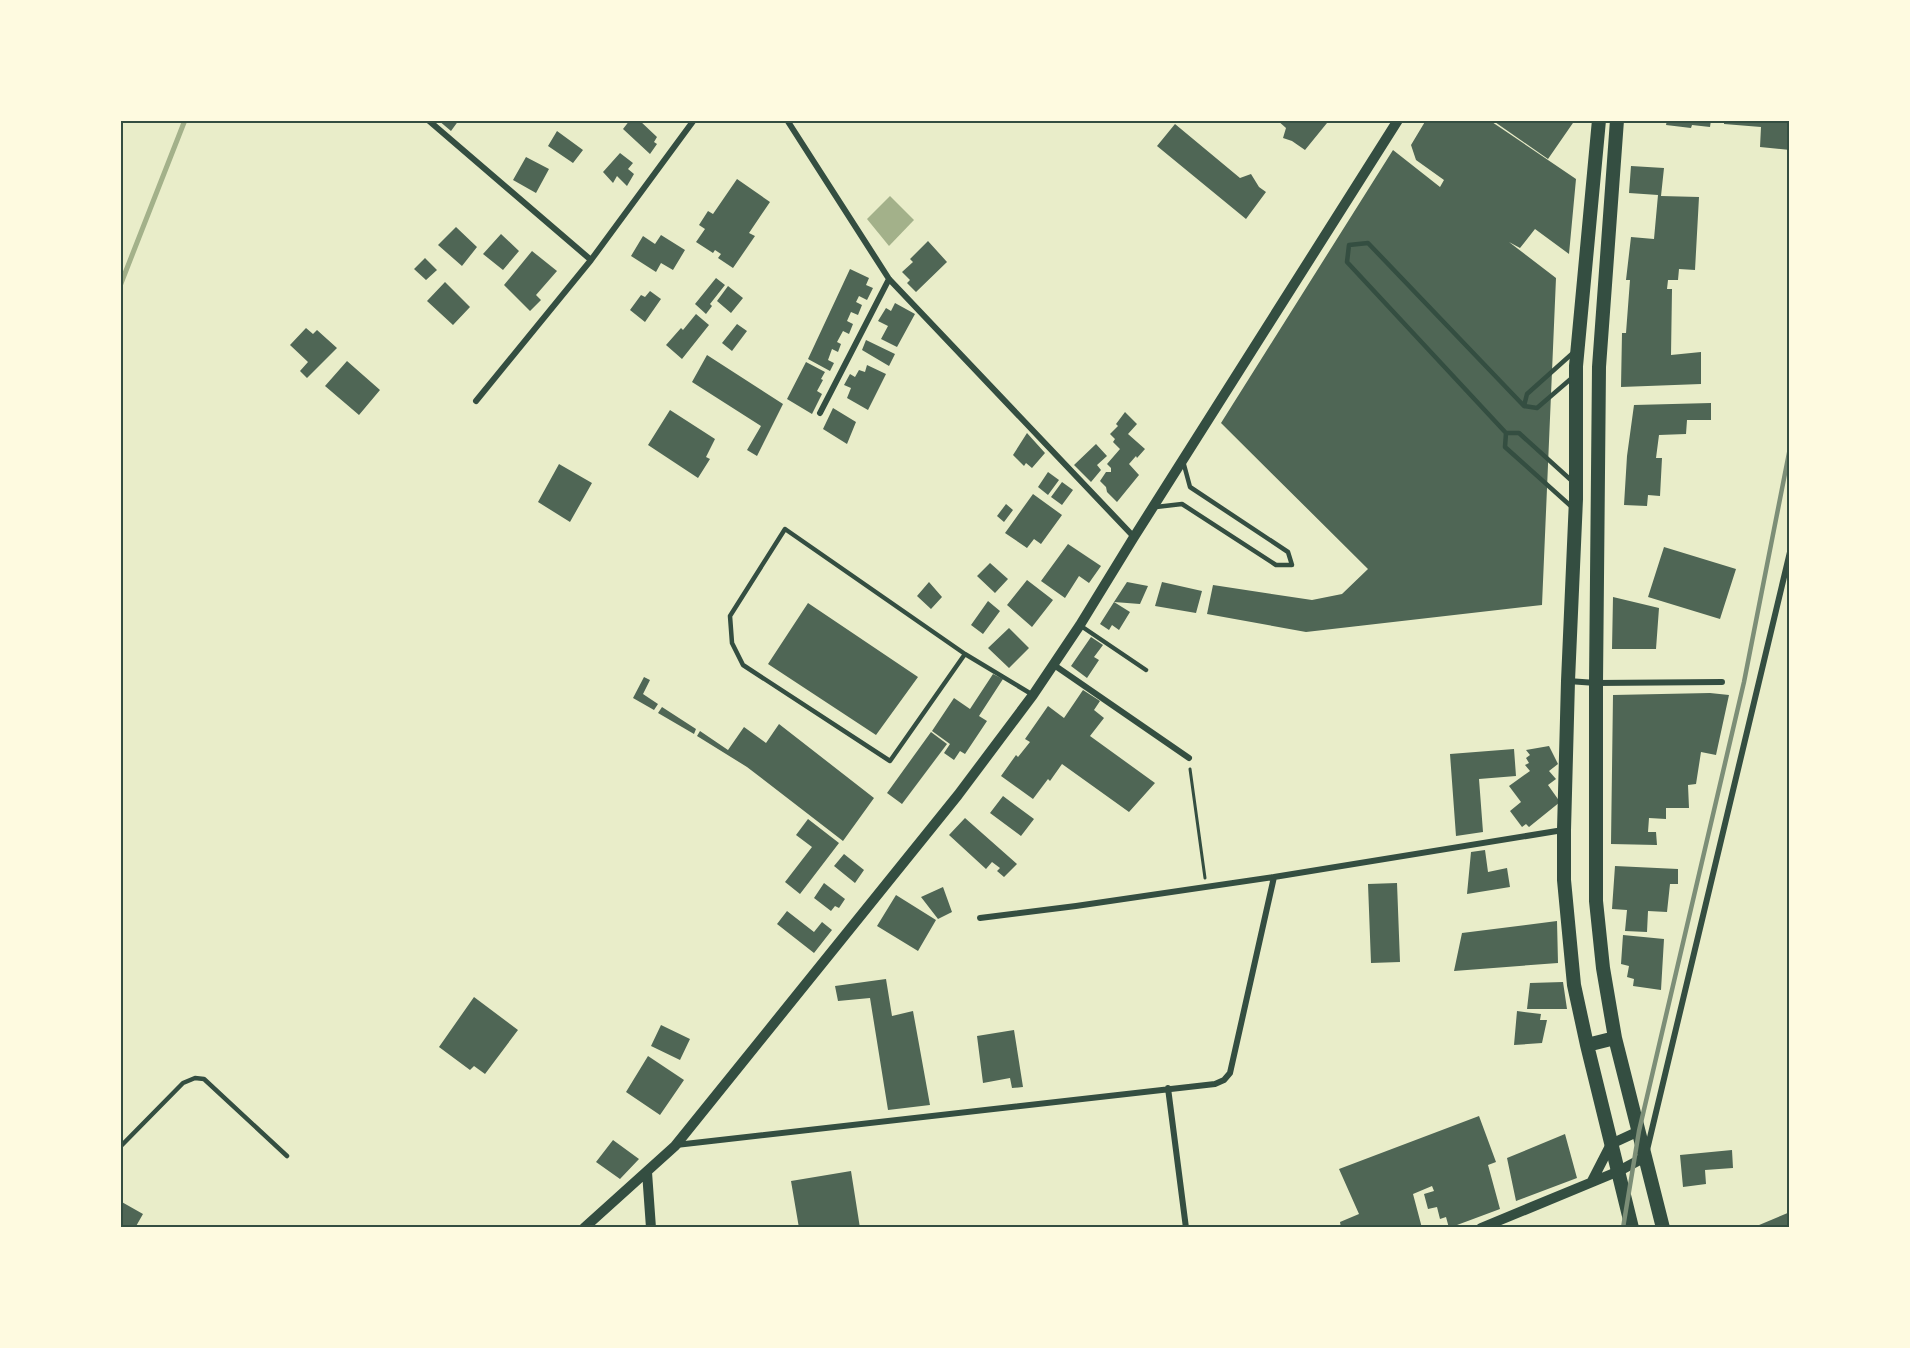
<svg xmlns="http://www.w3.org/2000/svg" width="1910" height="1348" font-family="'Varela Round',sans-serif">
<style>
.water{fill:#a3b18a}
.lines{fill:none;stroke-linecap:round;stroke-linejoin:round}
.stream{stroke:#a3b18a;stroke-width:5}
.building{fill:#4f6655}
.path{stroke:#344e41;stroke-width:3}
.service{stroke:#344e41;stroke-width:4.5}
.minor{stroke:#344e41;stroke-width:6}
.tertiary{stroke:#344e41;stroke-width:10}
.primary{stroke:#344e41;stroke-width:14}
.rail{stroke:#7c8e77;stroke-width:4.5}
.neatline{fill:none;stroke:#344e41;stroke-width:2}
</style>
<rect width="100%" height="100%" fill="#e9edc9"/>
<path class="water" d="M890 196 914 220 889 246 867 219Z"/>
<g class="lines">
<path class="stream" d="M120 286 185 120"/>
</g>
<path class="building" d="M438 120H459L451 131Z
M630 120H639L657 137 654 142 657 144 650 154 623 129Z
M1277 120H1324L1327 123 1305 150 1292 141 1283 138 1286 128Z
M1426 120H1489L1576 179 1569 254 1535 229 1520 248 1509 242 1556 278 1542 605 1306 632 1207 614 1213 585 1312 600 1342 594 1368 569 1221 423 1393 150 1440 187 1444 180 1416 160 1411 145Z
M1492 120H1575L1548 159Z
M1667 120H1711L1710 127 1692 125 1691 128 1666 125Z
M1724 120H1790V150L1760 147 1761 127 1724 124Z
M1175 124 1240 178 1251 174 1259 187 1266 192 1246 219 1157 146Z
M557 131 583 150 573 163 548 146Z
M620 153 633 163 628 169 634 174 627 186 617 176 613 183 603 172Z
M526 157 549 169 536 193 513 180Z
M1631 166 1664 168 1661 196 1699 197 1695 270 1679 269 1678 280H1668L1667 289H1672L1671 355 1701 352V384L1621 387 1622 333H1626L1630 280H1626L1631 237 1654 239 1658 195 1629 193Z
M737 179 770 202 749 233 755 236 733 268 718 258 721 254 715 250 713 253 696 242 705 229 699 225 708 211 713 214Z
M456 227 477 247 462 266 438 245Z
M501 234 519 251 503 270 483 254Z
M661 235 685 250 673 270 661 263 656 272 631 256 643 236 655 244Z
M928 241 947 262 916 292 907 283 910 280 902 272 913 262 910 259Z
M532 251 557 271 536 295 541 300 530 311 504 285Z
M425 258 437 270 426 280 414 269Z
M850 269 869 278 866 285 873 288 867 300 859 296 856 302 862 305 858 315 851 312 847 321 853 324 849 334 843 331 837 342 841 344 838 352 832 349 828 360 834 363 830 371 808 359Z
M716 278 725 285 710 304 712 306 706 314 695 304Z
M445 282 470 307 453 325 427 301Z
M728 286 743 298 731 313 717 301Z
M650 291 661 299 645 322 630 310 641 295 645 297Z
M895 303 915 314 897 347 881 339 888 326 878 321 886 308 891 311Z
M696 314 709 325 682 359 666 345 681 328 683 330Z
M737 324 747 331 732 351 722 343Z
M306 328 313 334 317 330 337 348 307 378 300 371 308 362 290 345Z
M866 340 895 354 889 366 862 350Z
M707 355 783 404 757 456 747 450 761 426 692 382Z
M347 361 380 390 359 415 325 386Z
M806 362 825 372 821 379 823 380 817 391 822 394 812 414 787 399Z
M867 365 886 374 868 410 847 398 851 388 844 385 850 374 855 377 859 370 865 372Z
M1711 403V420H1687L1686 434 1659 435 1656 458H1662L1660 496 1648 495 1647 506 1624 505 1627 456 1634 405Z
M833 408 856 422 847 444 823 429Z
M670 410 715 439 706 457 710 459 698 478 648 445Z
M1125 412 1137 424 1128 434 1145 449 1137 458 1136 456 1129 464 1139 475 1117 502 1107 492 1106 487 1100 481 1106 472H1111V468L1107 464 1120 449 1113 442 1115 439 1110 434 1118 426 1116 424Z
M1027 433 1045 453 1032 468 1026 463 1024 466 1013 455Z
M1096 444 1107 456 1097 465 1101 470 1091 482 1074 465Z
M559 464 592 483 570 522 538 502Z
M1048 472 1059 480 1048 495 1038 487Z
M1062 482 1073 490 1062 505 1051 497Z
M1033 494 1062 515 1041 544 1034 539 1027 548 1005 533Z
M1006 504 1013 510 1004 522 997 516Z
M1068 544 1101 566 1089 583 1079 576 1065 598 1041 581Z
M1664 547 1736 569 1720 619 1648 597Z
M990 563 1008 579 995 593 977 576Z
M1027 580 1053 600 1032 627 1007 605Z
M929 582 942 597 931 609 917 596Z
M1127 582 1148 586 1140 604 1114 602Z
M1162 582 1202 591 1196 613 1155 606Z
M1613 597 1659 608 1656 649H1612Z
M988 601 1000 611 983 634 971 625Z
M1114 602 1130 612 1119 630 1112 625 1109 630 1100 624Z
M808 603 918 677 876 735 768 664Z
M1009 628 1029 648 1009 668 988 648Z
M1091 637 1103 645 1094 657 1099 660 1087 678 1071 666Z
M993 674 1003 679 979 716 987 721 965 754 960 751 954 760 944 753 950 744 932 731 954 698 970 709Z
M644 677 650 680 643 694 658 704 654 710 633 698Z
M1083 690 1100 701 1094 710 1104 718 1090 736 1155 783 1129 812 1062 764 1050 781 1048 779 1033 799 1001 776 1016 755 1018 757 1030 742 1025 739 1048 706 1064 718Z
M1710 693 1729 695 1716 755 1701 752 1696 784 1688 785 1689 808H1666V819L1649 818 1648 832H1656L1657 845 1611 844 1613 695Z
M662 707 696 729 694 734 658 713Z
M779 724 874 798 843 841 747 767 697 736 700 731 728 750 744 727 766 743Z
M931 732 947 744 902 804 887 793Z
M1549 746 1558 764 1549 771 1556 779 1548 785 1560 802 1529 827 1526 824 1522 827 1510 811 1521 802 1509 786 1530 771 1525 765 1529 763 1526 758 1530 755 1526 750Z
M1514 749 1516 776 1479 779 1483 832 1456 836 1450 754Z
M1003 796 1034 819 1021 836 990 813Z
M965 818 1017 864 1004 877 997 871 1000 868 992 862 986 869 949 835Z
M808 819 839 843 800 894 785 882 812 847 796 835Z
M1485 850 1488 872 1507 868 1510 887 1467 894 1471 852Z
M844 854 864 870 855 883 834 866Z
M1615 866 1678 869V884H1670L1667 912 1648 911 1647 932 1625 931 1627 910 1612 909Z
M824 883 845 899 839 908 835 906 831 911 814 898Z
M1397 883 1400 962 1371 963 1368 884Z
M943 887 952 912 938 919 921 897Z
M896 895 936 920 918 951 877 926Z
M787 911 814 932 822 922 832 930 814 953 777 924Z
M1557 921 1558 963 1454 971 1462 933Z
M1623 935 1664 939 1661 990 1633 986 1634 979 1627 977 1629 966 1621 964Z
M886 979 892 1016 913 1011 930 1105 888 1110 870 998 838 1001 835 986Z
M1563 982 1567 1009H1527L1530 983Z
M474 997 518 1030 485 1074 474 1066 470 1070 439 1047Z
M1517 1011 1541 1014 1540 1020H1547L1542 1043 1514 1045Z
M661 1025 690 1039 680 1060 651 1046Z
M1014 1030 1023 1087 1012 1088 1010 1078 983 1083 977 1036Z
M648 1056 684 1080 660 1115 626 1092Z
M1479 1116 1496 1162 1488 1165 1500 1209 1449 1228 1446 1217 1440 1219 1437 1207 1428 1209 1424 1194 1434 1191 1432 1186 1413 1194 1422 1228H1341L1340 1222 1359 1214 1339 1169Z
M1565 1134 1577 1178 1516 1201 1507 1158Z
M613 1140 639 1159 620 1179 596 1162Z
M1732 1150 1733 1168 1705 1170 1706 1184 1683 1187 1680 1155Z
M851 1171 860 1228H799L791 1181Z
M120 1201 143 1214 135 1228H120Z
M1790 1212V1228H1752Z"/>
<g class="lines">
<path class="path" d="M1190 769 1205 878"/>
<path class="service" d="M1573 377 1537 408 1524 406 1527 394 1574 352
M1506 433 1347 262 1349 245 1368 243 1524 406
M1572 481 1519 433H1506L1505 447 1573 508
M1156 507 1182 504 1276 565H1292L1288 552 1190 487 1183 461
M1081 626 1146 670
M965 654 890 761 743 665 732 643 730 616 785 529 965 654 1033 695
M120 1147 183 1083 195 1078 204 1079 287 1156"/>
<path class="minor" d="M428 120 591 260
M787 120 889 279 1134 537
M476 401 591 260 694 120
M820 413 889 279
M1054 665 1189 758
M1568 681 1596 683 1722 682
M980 918 1076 906 1274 877
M1168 1088 1186 1228
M676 1145 1215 1084 1224 1080 1230 1073 1274 877 1563 830
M1647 1150 1790 552"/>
<path class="tertiary" d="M647 1172 651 1228
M1592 1181 1611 1144 1639 1131
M584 1228 675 1146 958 795 1033 695 1080 625 1134 537 1398 120
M1481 1228 1619 1171 1645 1157"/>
<path class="primary" d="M1599 120 1576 366V499L1568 681 1564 830V880L1574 985 1587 1045 1632 1228
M1617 120 1599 367 1596 683V901L1603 968 1615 1038 1663 1228
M1587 1045 1615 1038"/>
<path class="rail" d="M1623 1228 1639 1131 1744 682 1790 448"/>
</g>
<rect width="1910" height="1348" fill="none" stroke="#fefae0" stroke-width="243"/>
<rect x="122" y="122" width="1666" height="1104" class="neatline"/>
</svg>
